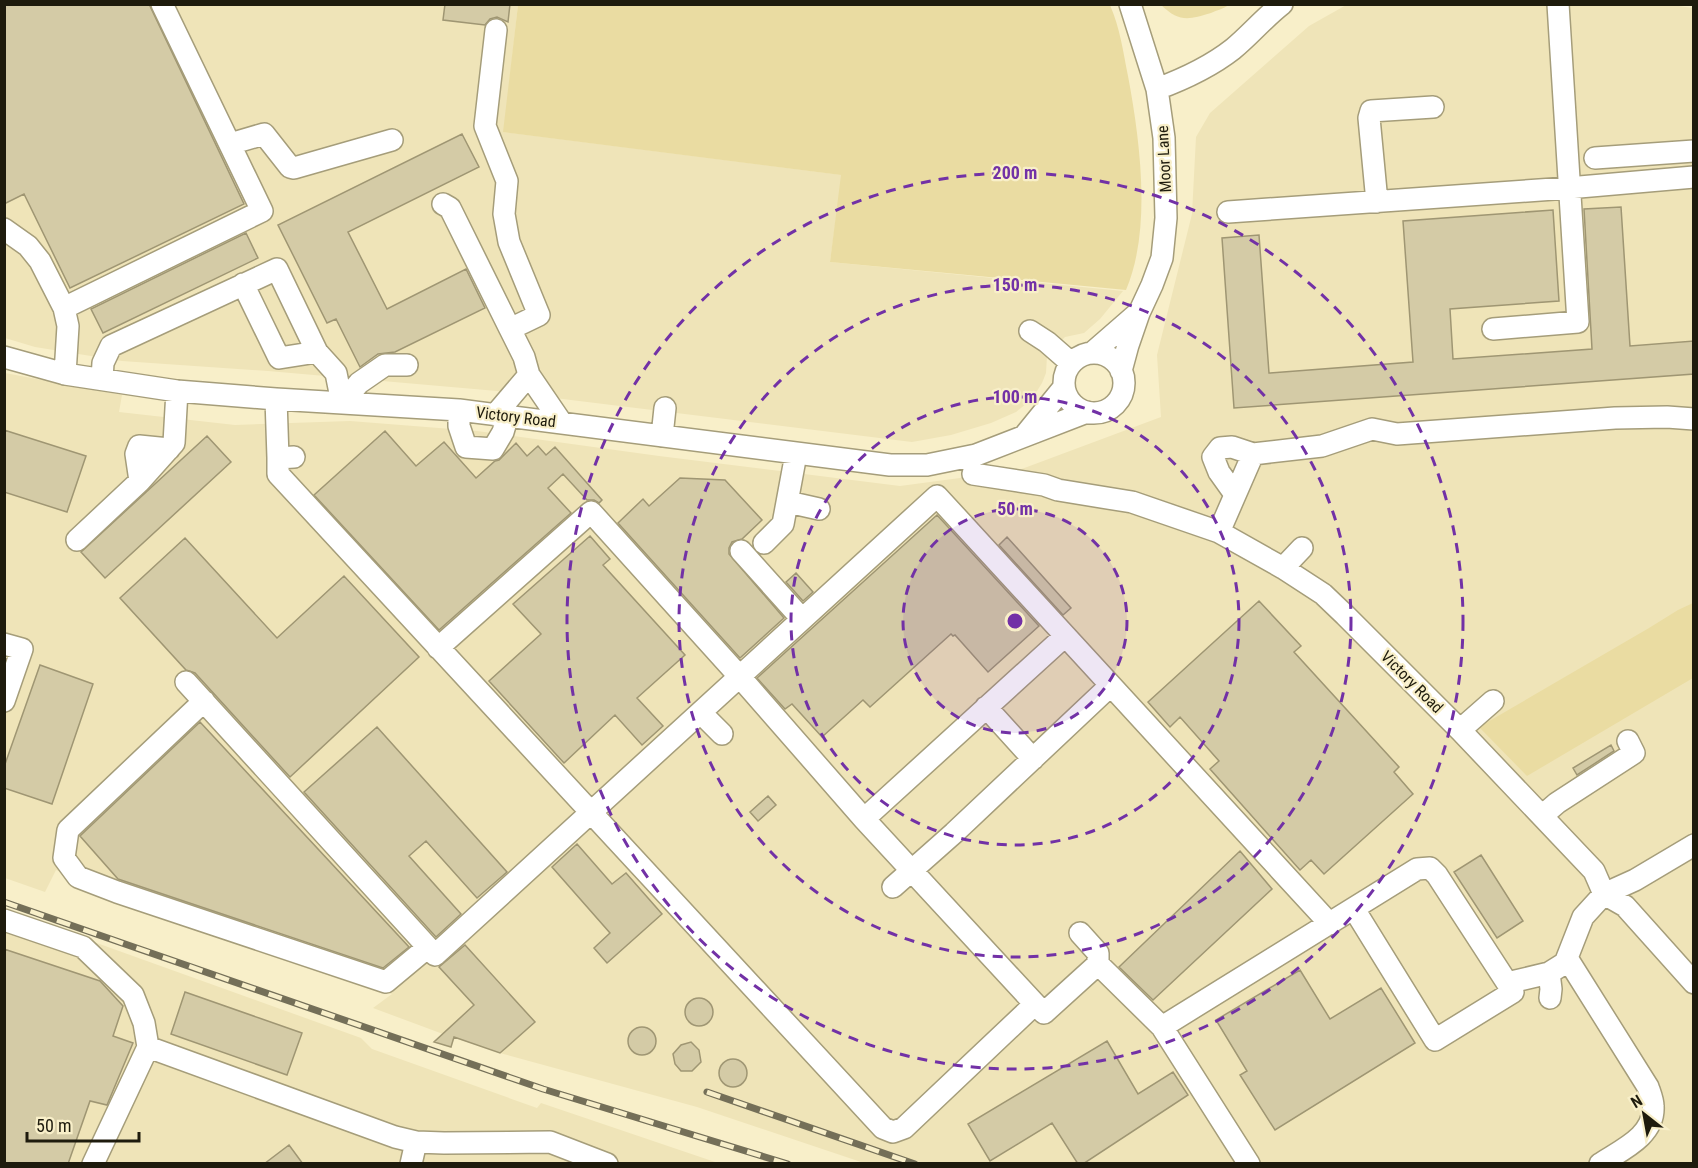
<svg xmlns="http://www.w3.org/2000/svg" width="1698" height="1168" font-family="'Roboto Condensed',sans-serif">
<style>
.built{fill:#efe4b8}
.green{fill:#eadca2}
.building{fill:#d4cba6;stroke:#9f9673;stroke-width:1.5}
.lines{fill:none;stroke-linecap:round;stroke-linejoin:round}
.minor-casing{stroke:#a59d7a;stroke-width:24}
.minor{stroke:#fff;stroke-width:21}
.rail-casing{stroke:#746f58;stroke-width:7}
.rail{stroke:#f8efc9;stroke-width:4.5;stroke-dasharray:14;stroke-linecap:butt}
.ring{fill:none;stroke:#7231a6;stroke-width:3;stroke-dasharray:10 8}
.labels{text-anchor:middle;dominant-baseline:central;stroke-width:4.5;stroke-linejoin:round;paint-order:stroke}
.street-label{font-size:16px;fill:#1e1b0d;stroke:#f8efc9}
.centre{fill:#7231a6;stroke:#f8efc9;stroke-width:3}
.ring-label{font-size:18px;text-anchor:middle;font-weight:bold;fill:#7231a6;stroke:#f8efc9;stroke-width:4.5;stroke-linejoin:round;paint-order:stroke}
</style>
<rect width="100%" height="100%" fill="#f8efc9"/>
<path class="built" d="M1348 4H1664L1693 8V1163H864L697 1107 500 1053 443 1034 373 1008 392 994 56 870 45 892 5 878V373L122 395 119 412 235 425 350 421 477 431 659 456 900 486 1019 470 1161 417 1157 355 1192 214 1196 137 1210 113 1309 26Z
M4 5H518L504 132 842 175 830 262 1123 291 1100 319 1084 333 1065 337 1047 356 1046 373 1042 383 1032 399 1016 412 991 423 951 435 912 442 497 391 268 371 122 361 35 347 5 338Z
M5 910 361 1038 372 1049 537 1108 541 1103 718 1163 5 1164Z"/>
<path class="green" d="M518 5H1110C1120 28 1123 51 1128 76 1140 140 1152 229 1126 290L830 262 841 175 503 132Z
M1161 5H1229C1223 9 1217 10 1211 13 1188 20 1179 22 1161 5Z
M1693 603V678L1527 776 1479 727 1649 628 1678 610Z"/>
<path class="building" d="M4 4H149L244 204 70 288 24 194 4 204Z
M445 4H510L508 22 497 17 490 19 485 25 443 20Z
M462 134 479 167 348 232 387 309 466 269 485 308 395 352 378 354 360 367 336 319 327 323 278 225Z
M1621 207 1630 346 1694 341V374L1234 408 1222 238 1259 235 1269 373 1413 362 1403 221 1553 210 1559 301 1450 309 1453 359 1592 349 1584 209Z
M246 233 258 258 103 333 91 309Z
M4 430 86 456 67 512 4 492Z
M385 431 416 466 444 442 476 478 495 461 499 460 516 443 527 456 538 446 546 455 555 447 602 500 599 503 594 500H587L563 474 548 488 571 513 439 630 314 495Z
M207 436 231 462 105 578 81 552Z
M680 478 725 480 762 520 742 539 732 542 729 548V554L784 618 740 658 618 523 643 499 649 506Z
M937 515 1039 626 988 672 955 635 953 636 951 634 870 707 863 700 822 737 792 704 785 709 757 678Z
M590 536 610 559 603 565 685 655 637 698 663 726 642 745 615 715 564 763 489 681 541 634 513 604Z
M1007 537 1071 608 1063 615 999 545Z
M185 538 277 638 344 576 419 657 290 777 195 673 186 670 120 598Z
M796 573 813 592 803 601 786 582Z
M1259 601 1301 646 1294 652 1399 767 1394 772 1413 794 1324 874 1311 860 1300 870 1210 769 1219 761 1180 717 1170 727 1148 702Z
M40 665 93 684 52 804 4 788V767Z
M200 722 409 947 383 968 118 879 80 836Z
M377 727 507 872 477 898 426 841 409 856 461 914 436 937 304 792Z
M1611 745 1614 751 1577 775 1573 768Z
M768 796 776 805 758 821 750 812Z
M577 844 612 884 626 873 662 914 607 963 594 948 610 933 552 867Z
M1240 851 1272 889 1153 1000 1119 967Z
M1481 855 1523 921 1497 938 1454 872Z
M465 945 535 1022 500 1053 454 1037 451 1047 434 1042 474 1005 439 967Z
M4 949 100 981 123 1006 113 1036 133 1043 107 1105 90 1101 68 1164H4Z
M1300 970 1330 1019 1381 988 1415 1043 1275 1130 1240 1075 1247 1071 1216 1020Z
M185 992 302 1033 287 1075 171 1034Z
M685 1012a14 14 0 1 1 28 0a14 14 0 1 1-28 0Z
M628 1041a14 14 0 1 1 28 0a14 14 0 1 1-28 0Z
M1107 1041 1138 1094 1173 1072 1188 1095 1083 1164H1078L1052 1123 990 1161 968 1124Z
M691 1042 699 1050 701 1062 692 1071H681L675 1064 673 1054 681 1045Z
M719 1073a14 14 0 1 1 28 0a14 14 0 1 1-28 0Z
M289 1145 303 1164H264Z"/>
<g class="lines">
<g class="minor-casing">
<path id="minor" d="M1157 89C1184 79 1210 67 1233 49 1250 35 1264 18 1282 4
M230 144 264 134 290 167 294 168 392 140
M1595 158 1694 151
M1377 202 1369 118 1371 111 1433 107
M443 204 450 208 510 329
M1228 212 1568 188 1694 177
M4 229 28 246 40 261 64 308 68 326 65 374
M243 284 279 358 317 352
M64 308 262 211 162 4
M1493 329 1578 322 1558 4
M1030 331 1047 342 1071 363
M1092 353 1138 313
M1064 383a30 30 0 1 1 60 0a30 30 0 1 1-60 0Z
M4 357 65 374 177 391 276 399 459 410 890 465H927L976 455 1087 412
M1121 371 1128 345 1139 313 1152 285 1162 258 1166 218 1164 138 1157 89 1130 4
M529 375 561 422
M102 379 103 363 111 346 277 269 317 352 336 373 342 403
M276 399 278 458 294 457
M342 403 359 383 385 365H407
M459 410V426L466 447 493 449 503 432 508 415
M495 415 529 375 524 357 510 329 539 315 509 242 504 214 507 181 485 126 496 30
M1025 435 1064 387
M662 436 665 408
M278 458V474C479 693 681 911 883 1128L893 1132 904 1128 1035 1004 864 819 740 677 591 512 438 648
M973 474 1044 485 1058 490 1132 502 1219 532 1283 568 1323 594 1345 615 1460 730 1594 871 1604 894 1625 906 1694 983
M140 481 136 454 139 446 169 449
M1234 493 1219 472 1213 457 1220 448 1232 447 1253 454 1322 446 1372 429 1397 434 1615 418 1667 417 1694 419
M788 502 819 509
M1219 532 1253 454
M77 540 140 481 174 443 177 391
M764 543 783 524 796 454
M741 551 802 619
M1283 568 1302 548
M4 644 22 649 4 701
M186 682 435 955 937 496 1330 924
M204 701 68 830 64 858 78 877 117 892 386 982 428 947
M986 707 1033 759
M701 713 722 734
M1460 730 1493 701
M1542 816 1557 803 1634 753 1628 741
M864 819 1065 636
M893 887 954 833 1110 686
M4 920 83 947 133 995 144 1023 148 1047 93 1164
M1080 933 1098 953V964
M1567 958 1648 1087C1650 1093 1653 1100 1653 1106 1655 1136 1621 1150 1600 1164
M1507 983 1549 973
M1550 998 1551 989 1549 973 1565 963 1583 917 1604 894 1635 880 1694 845
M1035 1004 1044 1013 1098 964 1162 1027
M148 1047 395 1137 416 1142 444 1143 550 1142 607 1164
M411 1164 416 1142
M1249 1164 1162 1027 1417 869 1430 868 1437 875 1513 992 1435 1040 1354 909"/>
</g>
<use href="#minor" class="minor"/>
<g class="rail-casing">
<path id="rail" d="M4 902 543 1089 788 1164
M707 1092 915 1164"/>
</g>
<use href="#rail" class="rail"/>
</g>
<circle cx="1015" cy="621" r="112" fill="#7231a6" fill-opacity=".12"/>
<g class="ring">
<circle cx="1015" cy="621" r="112"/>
<circle cx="1015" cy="621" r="224"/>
<circle cx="1015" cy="621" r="336"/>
<circle cx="1015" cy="621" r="448"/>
</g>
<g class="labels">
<g class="street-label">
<text transform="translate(1164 159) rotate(-93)">Moor Lane</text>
<text transform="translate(516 417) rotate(7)">Victory Road</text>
<text transform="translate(1412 682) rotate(45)">Victory Road</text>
</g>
</g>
<circle cx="1015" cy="621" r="9" class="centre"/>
<g class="ring-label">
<text x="1015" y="179">200 m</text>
<text x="1015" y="291">150 m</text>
<text x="1015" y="403">100 m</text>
<text x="1015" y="515">50 m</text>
</g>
<rect width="1698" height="1168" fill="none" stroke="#1e1b0d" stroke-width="12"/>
<g transform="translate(1644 1114) rotate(329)" stroke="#f8efc9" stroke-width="4.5" paint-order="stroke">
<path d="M0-4.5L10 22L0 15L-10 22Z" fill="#1e1b0d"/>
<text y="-9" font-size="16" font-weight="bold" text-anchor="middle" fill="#1e1b0d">N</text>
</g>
<path d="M27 1132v9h112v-9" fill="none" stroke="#1e1b0d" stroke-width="3"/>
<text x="36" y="1132" font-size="18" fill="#1e1b0d" stroke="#f8efc9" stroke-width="4.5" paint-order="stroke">50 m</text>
</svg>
